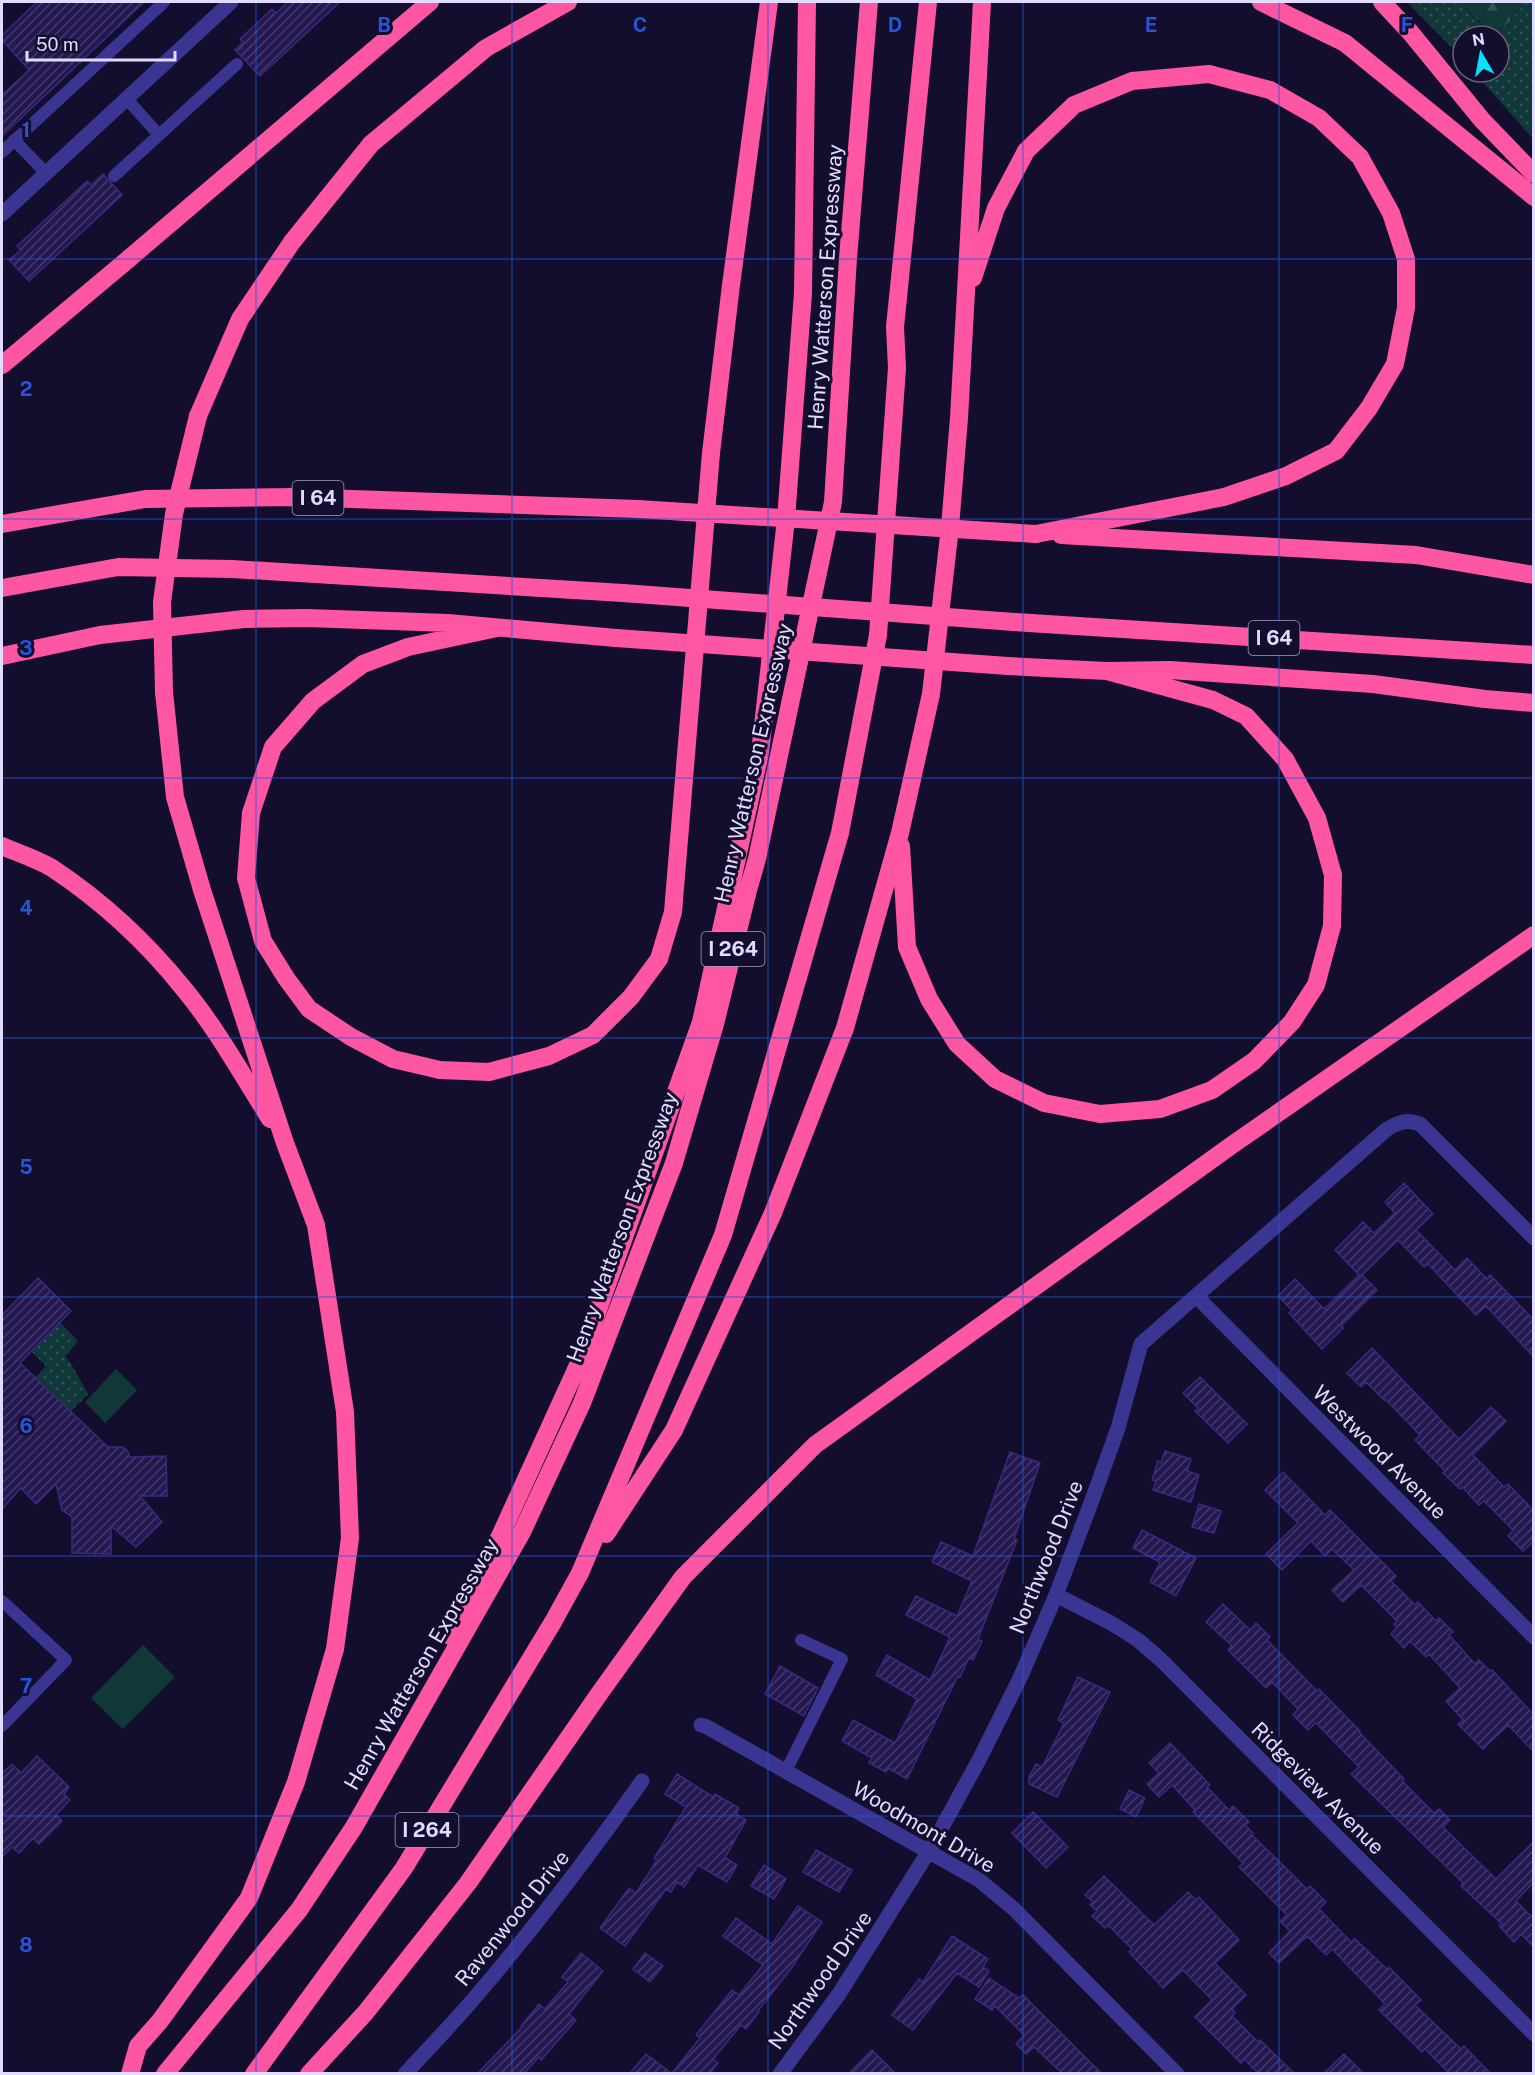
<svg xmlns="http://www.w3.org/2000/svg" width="1535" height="2075" font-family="'Public Sans',sans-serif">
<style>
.green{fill:url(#green-dots)}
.forest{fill:url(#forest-firs)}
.pitch{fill:#113838}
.building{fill:url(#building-hatch);stroke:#3b287f;stroke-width:1.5}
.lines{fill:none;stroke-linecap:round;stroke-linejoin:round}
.service{stroke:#3a3591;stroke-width:12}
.minor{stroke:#3a3591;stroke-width:15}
.motorway{stroke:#ff56a4;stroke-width:18}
.motorway-bridge{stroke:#ff56a4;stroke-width:18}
.grid{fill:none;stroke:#2755da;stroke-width:1.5;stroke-opacity:0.55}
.labels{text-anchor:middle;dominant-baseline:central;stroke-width:6;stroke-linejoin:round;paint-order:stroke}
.shield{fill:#140e2e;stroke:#a39ec0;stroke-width:1.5}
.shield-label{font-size:20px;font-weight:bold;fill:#e0dbff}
.street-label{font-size:21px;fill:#e0dbff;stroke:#140e2e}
.grid-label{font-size:20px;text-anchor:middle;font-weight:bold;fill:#2755da;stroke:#140e2e;stroke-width:6;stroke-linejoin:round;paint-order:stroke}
</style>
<defs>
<pattern id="green-dots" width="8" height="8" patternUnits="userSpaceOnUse" patternTransform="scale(1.5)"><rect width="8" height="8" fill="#113838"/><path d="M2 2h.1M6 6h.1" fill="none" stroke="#335456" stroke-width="1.8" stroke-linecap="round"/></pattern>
<pattern id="forest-firs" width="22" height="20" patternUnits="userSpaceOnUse" patternTransform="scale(1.5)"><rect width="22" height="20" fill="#113838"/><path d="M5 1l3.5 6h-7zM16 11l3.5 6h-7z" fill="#335456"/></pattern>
<pattern id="building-hatch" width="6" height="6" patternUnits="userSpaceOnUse" patternTransform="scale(1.5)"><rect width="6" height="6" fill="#251851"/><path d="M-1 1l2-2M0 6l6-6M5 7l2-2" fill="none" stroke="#44396b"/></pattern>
</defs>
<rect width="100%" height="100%" fill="#140e2e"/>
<path class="green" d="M1407 2H1458L1493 36H1463V59Z
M1527 2H1533V139L1474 72H1499V36H1495Z
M60 1322 78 1341 65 1357 70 1362 88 1394 71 1411 36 1377 46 1366 32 1352Z"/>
<path class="forest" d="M1458 2H1527L1495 36Z"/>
<path class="pitch" d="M116 1369 137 1390 105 1423 85 1402Z
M143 1645 175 1677 123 1729 91 1698Z"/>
<path class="building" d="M37 2H144L2 136V95L29 70 2 40V35Z
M288 2H340L260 76 235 50 243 42 240 39 272 9 276 13Z
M103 174 122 195 29 281 9 260 21 250 17 246 87 181 91 185Z
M1404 1183 1433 1214 1416 1230 1455 1270 1467 1258 1487 1279 1490 1275 1533 1319V1356L1486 1306 1476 1315 1428 1264 1424 1267 1398 1240 1362 1275 1377 1290 1341 1326 1343 1328 1322 1349 1289 1313 1292 1310 1278 1296 1295 1279 1324 1309 1359 1275 1335 1250 1363 1222 1374 1233 1395 1213 1385 1202Z
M38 1278 71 1311 20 1363 108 1447H122L127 1450 130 1457 166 1456 167 1496H140L162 1522 136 1547 111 1526V1554L72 1553V1517L62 1510 56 1484 36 1504 21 1488 2 1509V1315Z
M1372 1348 1459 1439 1491 1407 1506 1421 1473 1455 1504 1487 1508 1484 1533 1510V1542L1523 1551 1508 1536 1513 1530 1484 1501 1479 1505 1462 1487 1460 1489 1443 1473 1445 1471 1415 1440 1420 1435 1385 1399 1384 1400 1366 1382 1361 1387 1347 1373Z
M1200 1377 1247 1424 1228 1443 1195 1411 1198 1408 1183 1393Z
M1165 1451 1191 1459 1187 1471 1199 1475 1191 1502 1153 1490 1156 1481 1152 1480 1158 1461 1161 1463Z
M1010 1452 1040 1463 1014 1539 1017 1540 978 1639 982 1641 973 1660 969 1658 960 1677 958 1676 907 1779 888 1768 886 1772 869 1763 872 1758 842 1741 853 1720 895 1743 917 1699 876 1675 887 1655 930 1680 950 1637 906 1615 916 1596 957 1616 972 1581 932 1562 941 1542 973 1556Z
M1283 1472 1325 1515 1330 1510 1396 1576 1391 1581 1415 1605 1418 1602 1436 1621 1439 1618 1453 1632 1449 1635 1475 1664 1479 1660 1490 1671 1492 1670 1533 1714V1751L1508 1725 1483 1749 1458 1724 1463 1720 1446 1701 1460 1688 1429 1654 1426 1657 1410 1641 1404 1648 1391 1634 1397 1627 1394 1624 1397 1621 1361 1585 1343 1602 1332 1590 1354 1570 1332 1549 1325 1556 1311 1541 1282 1570 1266 1554 1298 1523 1265 1490Z
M1199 1504 1221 1511 1214 1533 1192 1527Z
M1142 1530 1196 1558 1176 1596 1150 1582 1160 1562 1133 1548Z
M1223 1604 1250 1630 1256 1623 1270 1637 1267 1640 1317 1691 1319 1689 1360 1731 1359 1732 1404 1779 1402 1781 1434 1813 1439 1809 1450 1820 1443 1827 1496 1879 1533 1842V1883L1516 1901 1533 1918V1946L1521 1934 1514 1942 1499 1926 1502 1924 1461 1886 1463 1883 1351 1774 1359 1767 1316 1723 1308 1730 1293 1715 1298 1709 1272 1682 1266 1688 1228 1650 1232 1646 1206 1622Z
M780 1666 818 1688 804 1716 765 1694Z
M1078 1677 1110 1692 1057 1797 1029 1784V1777L1036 1764 1042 1767 1064 1723 1058 1720Z
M1170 1743 1210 1785 1207 1787 1229 1810 1233 1806 1249 1822 1245 1825 1253 1833 1252 1835 1307 1889 1310 1886 1326 1902 1319 1909 1351 1942 1355 1939 1387 1969 1389 1967 1421 2000 1415 2005 1461 2049 1464 2046 1490 2073H1449L1425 2049 1422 2052 1379 2010 1385 2004 1332 1949 1326 1955 1307 1936 1279 1963 1269 1953 1290 1931 1280 1921 1287 1915 1239 1867 1243 1863 1193 1812 1195 1810 1172 1785 1159 1797 1147 1784 1159 1773 1149 1763Z
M37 1756 69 1787 64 1794 70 1800 56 1815 62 1821 39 1844 33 1838 19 1853 12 1847 2 1857V1773L12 1764 21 1773Z
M677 1774 713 1797 715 1794 739 1808 736 1814 746 1820 725 1858 737 1865 727 1882 698 1865 684 1887 677 1882 671 1892 666 1889 625 1946 600 1928 629 1888 636 1893 657 1860 654 1858 686 1807 665 1794Z
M1129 1790 1145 1798 1136 1817 1120 1809Z
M1033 1812 1068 1847 1046 1868 1012 1833Z
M816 1850 852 1870 839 1892 803 1872Z
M764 1865 786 1879 774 1899 751 1886Z
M1104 1876 1154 1925 1188 1892 1196 1900 1199 1897 1239 1940 1215 1963 1246 1995 1232 2009 1235 2013 1232 2016 1258 2042 1260 2040 1294 2073H1258L1244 2059 1241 2063 1195 2017 1212 2000 1183 1970 1163 1988 1129 1952 1132 1949 1108 1925 1105 1928 1092 1916 1097 1911 1090 1905 1093 1902 1085 1895Z
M798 1906 822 1922 790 1970 758 2011 759 2012 746 2029 741 2025 713 2059 718 2063 710 2073H672L700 2038 696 2035 732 1990 739 1995 763 1965 723 1936 736 1918 772 1944Z
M952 1936 988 1959 983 1967 989 1971 979 1987 957 1973 913 2030 892 2015 919 1979 923 1982Z
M581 1953 603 1971 569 2014 576 2020 541 2060 539 2057 524 2073H478L522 2027 521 2026 539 2004 545 2009 568 1982 562 1977Z
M645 1953 663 1966 650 1982 633 1969Z
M989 1978 1019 1998 1023 1995 1101 2073H1062L1034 2047 1026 2054 1016 2044 1024 2035 995 2006 992 2010 975 1999Z
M872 2050 895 2073H849Z
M646 2054 671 2073H630Z
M1344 2054 1363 2073H1324Z"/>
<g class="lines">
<path class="service" d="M126 98 159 135
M14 140 46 173
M2 152 164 2
M114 176 237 64
M2 1601 66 1660 2 1726
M786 1771 842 1659 801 1640"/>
<path class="minor" d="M2 214 231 2
M1196 1296 1534 1637
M1056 1595 1111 1623 1138 1640 1161 1660 1534 2034
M701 1725 707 1727 979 1880 1014 1909 1177 2074
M405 2074C429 2048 454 2022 477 1995 535 1927 590 1855 642 1781
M780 2074 839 1994 929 1851 980 1758 1020 1678 1056 1595 1094 1495 1118 1428 1141 1344 1387 1129C1400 1122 1406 1119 1420 1124L1534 1238"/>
<path class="motorway" d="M1261 2 1345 43 1534 197
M1382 2 1410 32 1482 120 1534 174
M973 278 996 208 1026 151 1074 105 1132 81 1209 74 1270 90 1319 118 1360 157 1391 213 1406 259V308L1395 364 1369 408 1336 451 1286 476 1224 497 1036 534
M2 365 125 262 430 2
M198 416 240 319 292 242 371 144 486 48 568 2
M2 524 145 499 295 497 638 509
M1061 535 1416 555 1534 575
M2 588 118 567 232 569 623 593
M1014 622 1534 655
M497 628 408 647 363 664 313 701 273 747 251 813 246 878 263 941 286 978 309 1009 351 1037 393 1059 440 1070 489 1072 549 1056 593 1035 631 997 659 959 673 912 711 453 731 285 769 2
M2 656 100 635 244 619 307 618 448 623 616 638
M1008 666 1107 671 1170 670 1373 684 1485 699 1534 703
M2 846C18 853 37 859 52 868 102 901 147 943 184 989 217 1029 243 1076 270 1119
M901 846 907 947 929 999 957 1044 995 1079 1044 1103 1100 1114 1160 1109 1212 1090 1254 1061 1292 1022 1316 985 1332 926 1333 875 1317 818 1285 759 1246 716 1213 700 1107 671
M606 1534 674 1430 773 1213 845 1028 900 833 931 694 950 527 959 418 982 2
M450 1636 501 1534 579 1363 701 1022 760 753 786 519 803 293 807 2
M130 2074 138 2046 160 2021 249 1898 296 1782 335 1649 350 1538 345 1412 316 1225 285 1143 202 890 175 797 164 692
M165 2074 299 1910 354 1827 522 1532 582 1403 674 1163 715 1024 748 890 757 859 833 502 848 258 869 2
M254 2074 404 1868 553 1622 580 1573 723 1235 840 833 878 635 897 368 895 327 928 2
M309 2074 366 2012 468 1883 599 1694 683 1577 815 1445 1232 1145 1534 935"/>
<path class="motorway-bridge" d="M638 509 1036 534
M623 593 1014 622
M616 638 1008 666
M164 692 162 602 174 514 198 416"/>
</g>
<path class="grid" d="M256 2V2074M512 2V2074M768 2V2074M1023 2V2074M1279 2V2074M2 259H1534M2 519H1534M2 778H1534M2 1038H1534M2 1297H1534M2 1556H1534M2 1816H1534"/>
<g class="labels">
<g class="shield">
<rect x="292.5" y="481" width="51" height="34" rx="4.5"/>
<rect x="1248.5" y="621" width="51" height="34" rx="4.5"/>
<rect x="701.5" y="932" width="63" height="34" rx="4.5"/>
<rect x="395.5" y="1813" width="63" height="34" rx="4.5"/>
</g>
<g class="shield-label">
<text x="318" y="498">I 64</text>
<text x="1274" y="638">I 64</text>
<text x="733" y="949">I 264</text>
<text x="427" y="1830">I 264</text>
</g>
<g class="street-label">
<text transform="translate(825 287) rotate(-86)">Henry Watterson Expressway</text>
<text transform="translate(753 763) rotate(-77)">Henry Watterson Expressway</text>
<text transform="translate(622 1227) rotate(-70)">Henry Watterson Expressway</text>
<text transform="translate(1380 1452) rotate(45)">Westwood Avenue</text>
<text transform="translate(1046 1557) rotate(-68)">Northwood Drive</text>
<text transform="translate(421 1664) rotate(-60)">Henry Watterson Expressway</text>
<text transform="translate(1318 1788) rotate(45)">Ridgeview Avenue</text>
<text transform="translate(924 1827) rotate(30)">Woodmont Drive</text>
<text transform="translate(512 1918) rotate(-51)">Ravenwood Drive</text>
<text transform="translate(820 1980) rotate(-55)">Northwood Drive</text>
</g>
</g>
<g class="grid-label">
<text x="384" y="32">B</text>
<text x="640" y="32">C</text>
<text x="895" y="32">D</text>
<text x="1151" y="32">E</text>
<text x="1407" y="32">F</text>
<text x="26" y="137">1</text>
<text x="26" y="396">2</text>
<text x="26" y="655">3</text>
<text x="26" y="915">4</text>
<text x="26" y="1174">5</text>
<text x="26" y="1433">6</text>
<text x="26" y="1693">7</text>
<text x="26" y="1952">8</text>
</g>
<rect width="1535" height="2075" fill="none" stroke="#e0dbff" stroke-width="6"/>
<g transform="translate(1481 54) rotate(350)"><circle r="28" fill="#140e2e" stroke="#666082" stroke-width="1.5"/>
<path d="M0-4.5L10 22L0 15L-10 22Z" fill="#07e1ff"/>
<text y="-9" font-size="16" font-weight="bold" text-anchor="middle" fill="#e0dbff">N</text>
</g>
<path d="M27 51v9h148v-9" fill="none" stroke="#e0dbff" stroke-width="3"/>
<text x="36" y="51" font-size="18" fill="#e0dbff" stroke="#140e2e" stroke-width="4.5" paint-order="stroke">50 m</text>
</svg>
